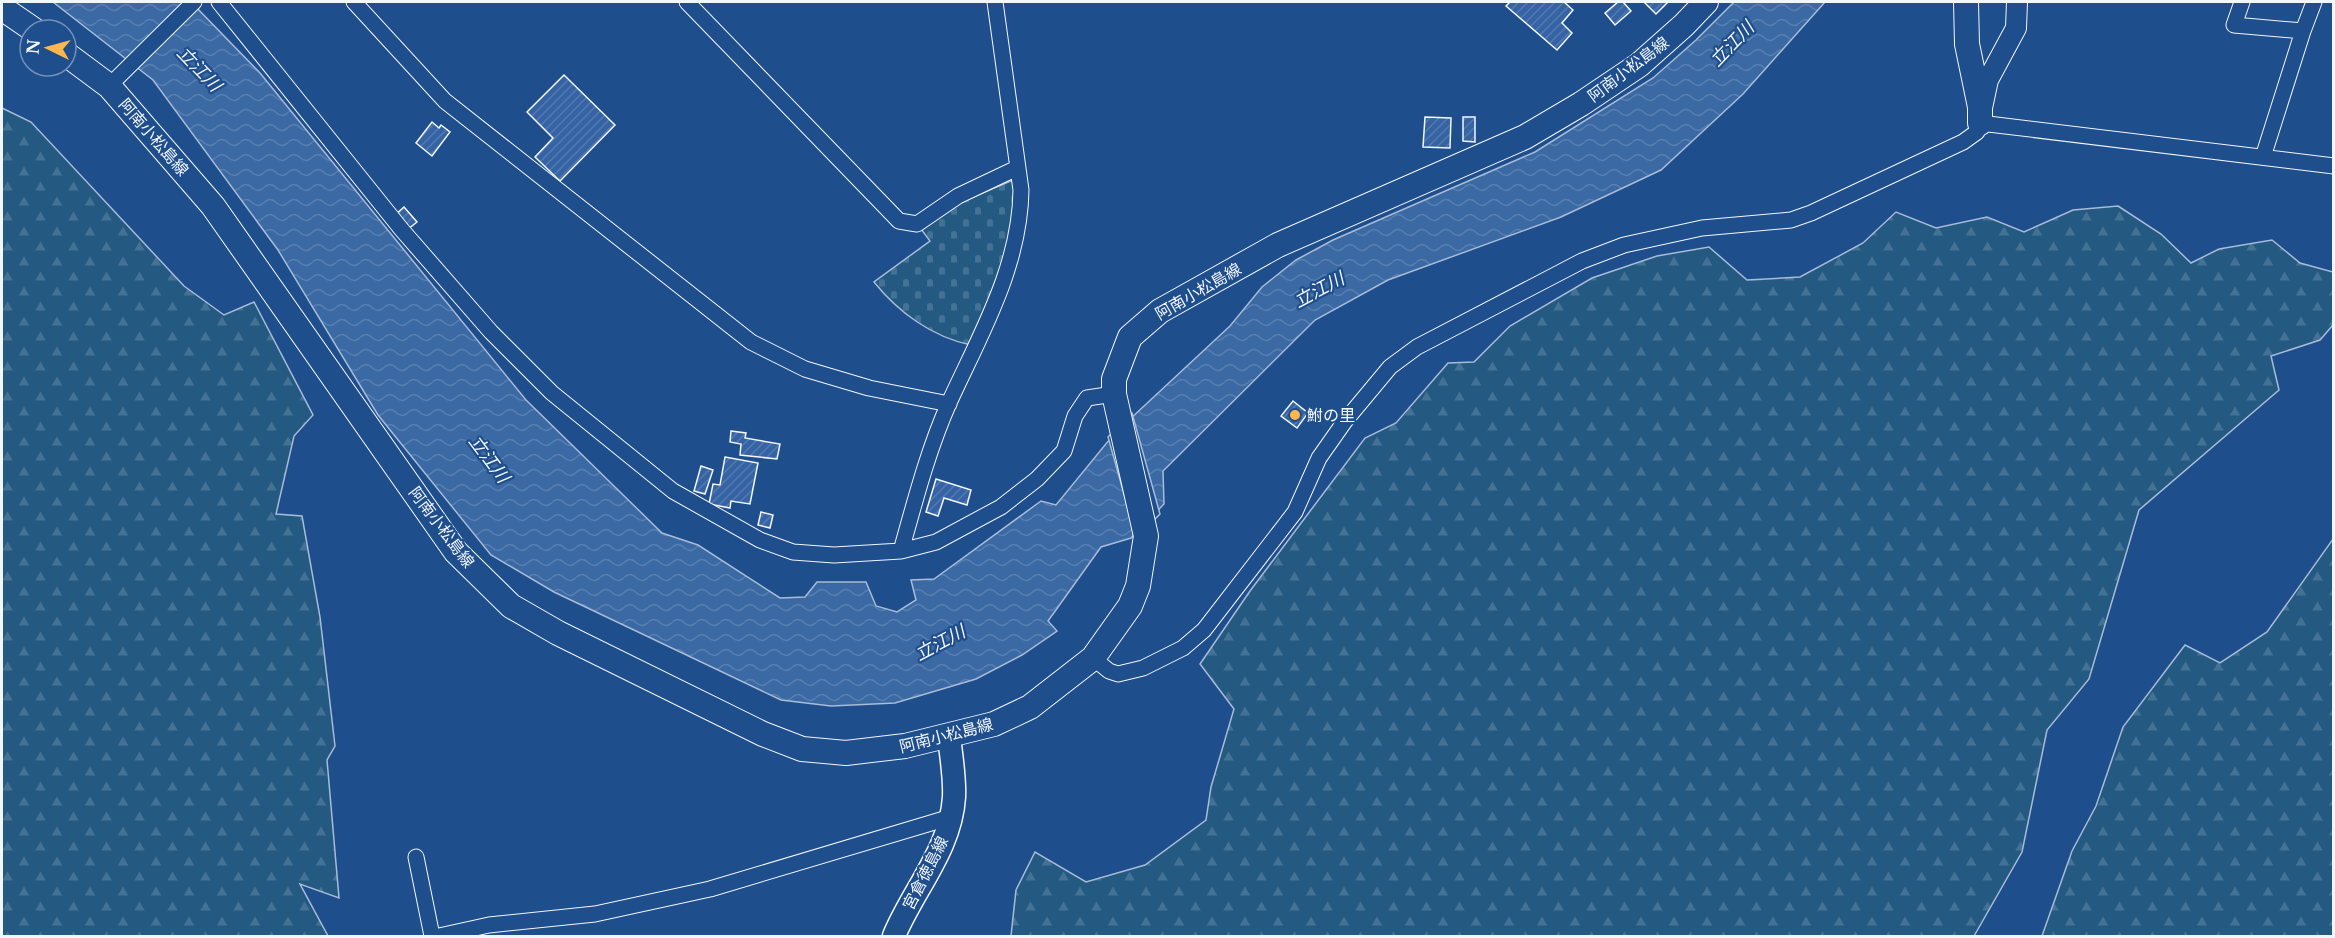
<svg xmlns="http://www.w3.org/2000/svg" width="2335" height="938" font-family="'Libre Baskerville','Noto Sans JP',serif">
<style>
.forest{fill:url(#forest-firs);stroke:#a8bbd7;stroke-width:1.5}
.cemetery{fill:url(#cemetery-stones);stroke:#a8bbd7;stroke-width:1.5}
.water{fill:url(#water-waves);stroke:#a8bbd7;stroke-width:1.5}
.pier{fill:#1f4e8c;stroke:#a8bbd7;stroke-width:1.5}
.building{fill:url(#building-hatch);stroke:#f2f6ff;stroke-width:1.5}
.lines{fill:none;stroke-linecap:round;stroke-linejoin:round}
.minor-casing{stroke:#f2f6ff;stroke-width:17}
.tertiary-casing{stroke:#f2f6ff;stroke-width:22}
.secondary-casing{stroke:#f2f6ff;stroke-width:25}
.primary-casing{stroke:#f2f6ff;stroke-width:26}
.minor{stroke:#1f4e8c;stroke-width:15}
.tertiary{stroke:#1f4e8c;stroke-width:20}
.secondary{stroke:#1f4e8c;stroke-width:22}
.primary{stroke:#1f4e8c;stroke-width:24}
.poi-dot{fill:#ffb74d;stroke:#1f4e8c;stroke-width:2}
.labels{text-anchor:middle;dominant-baseline:central;stroke-width:4.5;stroke-linejoin:round;paint-order:stroke}
.street-label{font-size:16px;fill:#f2f6ff;stroke:#1f4e8c}
.poi-label{font-size:16px;fill:#f2f6ff;stroke:#1f4e8c;text-anchor:start}
.water-label{font-size:18px;font-style:italic;fill:#f2f6ff;stroke:#1f4e8c}
</style>
<defs>
<pattern id="forest-firs" width="22" height="20" patternUnits="userSpaceOnUse" patternTransform="scale(1.5)"><rect width="22" height="20" fill="#245a82"/><path d="M5 1l3.5 6h-7zM16 11l3.5 6h-7z" fill="#447295"/></pattern>
<pattern id="cemetery-stones" width="16" height="16" patternUnits="userSpaceOnUse" patternTransform="scale(1.5)"><rect width="16" height="16" fill="#245a82"/><path d="M2 7V4a2 2 0 0 1 4 0v3zM10 15v-3a2 2 0 0 1 4 0v3z" fill="#447295"/></pattern>
<pattern id="water-waves" width="16" height="10" patternUnits="userSpaceOnUse" patternTransform="scale(1.5)"><rect width="16" height="10" fill="#3b69a3"/><path d="M0 5q4-4 8 0t8 0" fill="none" stroke="#587fb1"/></pattern>
<pattern id="building-hatch" width="6" height="6" patternUnits="userSpaceOnUse" patternTransform="scale(1.5)"><rect width="6" height="6" fill="#3563a3"/><path d="M-1 1l2-2M0 6l6-6M5 7l2-2" fill="none" stroke="#537ab1"/></pattern>
</defs>
<rect width="100%" height="100%" fill="#1f4e8c"/>
<path class="forest" d="M2 108 31 122 184 286 224 315 254 302 313 415 294 436 276 514 302 516 320 617 335 746 327 760 339 898 300 884 328 936H2Z
M2118 206 2161 234 2191 263 2219 249 2272 240 2300 263 2333 272V325L2320 340 2271 356 2279 390 2139 510 2089 679 2047 730 2022 852 1974 936H1011L1016 890 1035 852 1086 882 1145 865 1206 820 1211 787 1234 709 1200 664 1250 591 1365 438 1396 423 1448 363 1474 362 1510 326 1592 278 1657 256 1709 247 1747 280 1800 277 1863 243 1896 212 1936 228 1987 217 2024 232 2073 210Z
M2333 539V936H2042L2072 851 2096 806 2123 727 2185 645 2220 663 2267 632Z"/>
<path class="cemetery" d="M1013 180 1016 209 996 286 971 345C932 337 898 312 874 282L930 241 921 229 959 203Z"/>
<path class="water" d="M53 2H191L260 73 526 400 662 533 698 545 780 598 805 597 817 582H866L876 606 897 612 916 600 911 580 934 579 1041 501 1056 505 1114 434 1230 326 1262 287 1296 260 1333 240 1535 152 1653 78 1696 40 1734 2H1825L1743 94 1661 170 1561 217 1388 280 1315 320 1163 471 1164 504 1131 538 1101 547 1048 621 1057 631 1022 655 976 679 895 703 831 706 781 700 554 592 491 555 378 415 278 250 153 80Z"/>
<path class="pier" d="M1132 413 1160 514 1134 540 1131 519 1108 437Z"/>
<path class="building" d="M1510 2H1564L1573 10 1562 23 1572 33 1557 50 1506 6Z
M1618 2H1623L1631 11 1615 25 1605 13Z
M1644 2H1668L1656 14Z
M564 75 615 125 560 181 535 157 553 138 527 112Z
M1425 117 1451 118 1450 148 1423 147Z
M1463 117H1475V142L1463 141Z
M432 122 439 128 441 125 450 132 432 156 416 143Z
M404 207 417 222 407 230 395 215Z
M1293 401 1308 413 1297 428 1281 416Z
M731 431 746 433 745 438 780 444 777 459 740 455 741 444 730 442Z
M725 457 758 463 750 504 731 501 730 508 709 504 713 484 720 485Z
M701 466 713 470 705 494 694 491Z
M936 479 971 490 967 505 944 498 938 516 926 512Z
M761 512 773 515 770 528 758 525Z"/>
<g class="lines">
<g class="minor-casing">
<path id="minor" d="M219 2 402 230 491 332 552 393 673 491 760 540 793 552 834 555 901 551 936 542 1001 507 1037 479 1064 451 1075 416 1087 398 1114 394
M354 2 445 101 751 342 805 369 869 388 949 404
M687 2 899 221 917 224 958 196 1017 168
M2242 2 2234 25 2303 31 2263 157
M2303 31 2314 2
M109 86 194 2
M901 551C915 501 928 450 949 403 980 335 1020 267 1021 190L995 2
M1093 658 1109 671 1118 674 1143 668 1183 648 1204 630 1295 512 1319 458 1345 421 1390 367 1417 347 1582 261 1624 245 1702 228 1791 220 1811 213 1963 142 1977 132 1980 123 2334 166
M416 857 432 936
M439 936 489 925 595 914 710 889 951 817"/>
</g>
<g class="tertiary-casing">
<path id="tertiary" d="M1982 108 1988 80 2016 28 2017 2"/>
</g>
<g class="secondary-casing">
<path id="secondary" d="M894 936C913 890 951 849 954 797 955 777 951 756 949 736"/>
</g>
<g class="primary-casing">
<path id="primary" d="M1966 2 1967 44 1980 107V123
M2 8 34 30
M66 54 109 86 213 206 456 552 511 606 558 633 763 734 802 749 846 753 905 746 994 724 1030 707 1093 658 1130 606 1138 586 1146 536 1114 394V379L1130 337 1160 311 1278 245 1525 137 1581 104 1639 65 1684 25 1706 2"/>
</g>
<use href="#minor" class="minor"/>
<use href="#tertiary" class="tertiary"/>
<use href="#secondary" class="secondary"/>
<use href="#primary" class="primary"/>
</g>
<circle class="poi-dot" cx="1295" cy="415" r="6"/>
<g class="labels">
<g class="street-label">
<text transform="translate(1628 69) rotate(-37)">阿南小松島線</text>
<text transform="translate(154 137) rotate(49)">阿南小松島線</text>
<text transform="translate(1198 291) rotate(-30)">阿南小松島線</text>
<text transform="translate(442 527) rotate(53)">阿南小松島線</text>
<text transform="translate(946 735) rotate(-14)">阿南小松島線</text>
<text transform="translate(925 873) rotate(-63)">宮倉徳島線</text>
</g>
<g class="poi-label">
<text x="1307" y="415">鮒の里</text>
</g>
<g class="water-label">
<text transform="translate(1732 44) rotate(-46)">立江川</text>
<text transform="translate(199 69) rotate(46)">立江川</text>
<text transform="translate(1319 290) rotate(-28)">立江川</text>
<text transform="translate(489 459) rotate(53)">立江川</text>
<text transform="translate(940 643) rotate(-28)">立江川</text>
</g>
</g>
<rect width="2335" height="938" fill="none" stroke="#f2f6ff" stroke-width="6"/>
<g transform="translate(48 48) rotate(275)"><circle r="28" fill="#1f4e8c" stroke="#7391ba" stroke-width="1.5"/>
<path d="M0-4.5L10 22L0 15L-10 22Z" fill="#ffb74d"/>
<text y="-9" font-size="16" font-weight="bold" text-anchor="middle" fill="#f2f6ff">N</text>
</g>
</svg>
